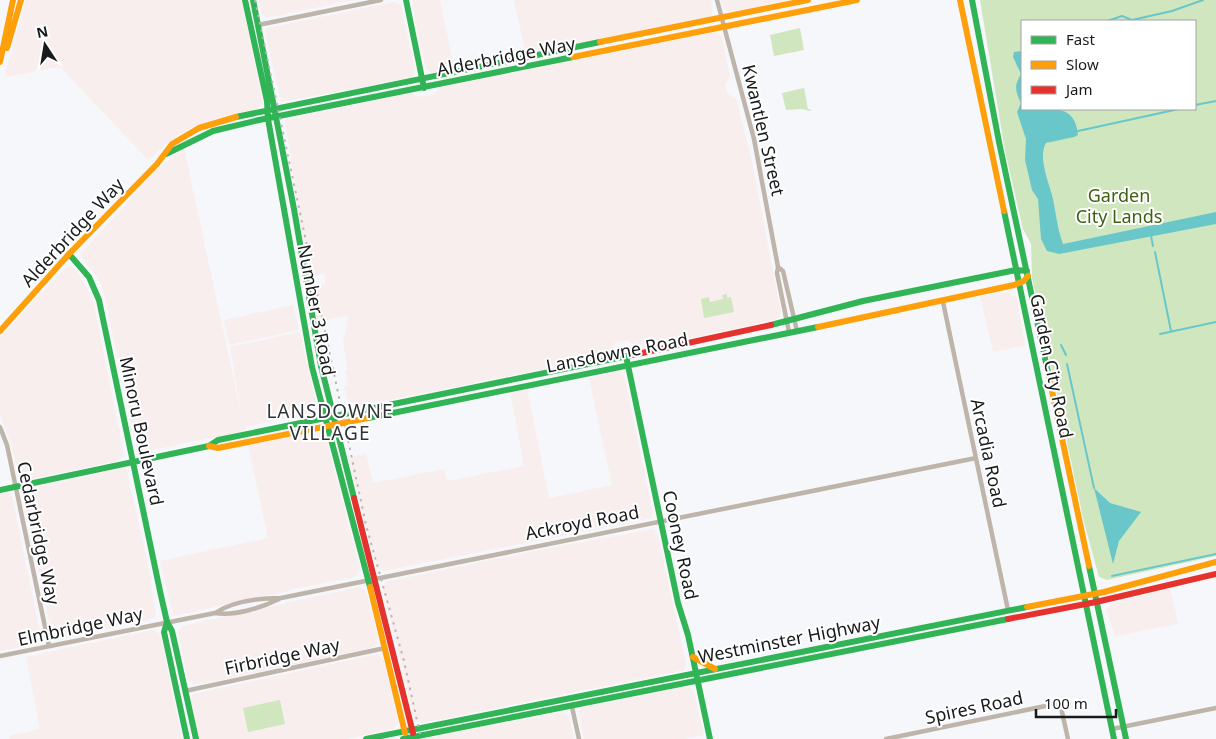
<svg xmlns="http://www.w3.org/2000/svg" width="1216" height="739" font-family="'Noto Sans',sans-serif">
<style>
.commercial{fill:#f9eeee}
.green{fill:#d0e6bf;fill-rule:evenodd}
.water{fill:#69c7ca}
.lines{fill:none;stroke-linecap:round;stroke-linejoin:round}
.stream{stroke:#69c7ca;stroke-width:2}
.street{stroke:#beb4aa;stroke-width:4.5}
.fast{stroke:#30b455;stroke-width:6}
.slow{stroke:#ff9f0a;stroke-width:6}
.jam{stroke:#e5322d;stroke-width:6}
.rail{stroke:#bcb7b3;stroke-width:2;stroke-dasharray:2.5 5;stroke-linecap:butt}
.labels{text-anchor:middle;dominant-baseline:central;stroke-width:4;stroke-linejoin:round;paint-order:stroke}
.street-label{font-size:18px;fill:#181a1c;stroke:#fff}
.park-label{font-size:18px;fill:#3e6011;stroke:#fff}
.neighbourhood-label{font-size:19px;letter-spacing:1px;fill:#2f3338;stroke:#fff}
</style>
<rect width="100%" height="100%" fill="#f5f7fa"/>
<path class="commercial" d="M26 0H242L263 103 256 110 215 119 189 129 168 142 148 160 60 67 4 77Z
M259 0H353L266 18 261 13Z
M413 0H440L454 68 432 73 426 69 412 6Z
M514 0H711L713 11 710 17 526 54Z
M721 0H790L730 12 724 9Z
M394 2 401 5 415 69 414 75 410 78 281 102 265 31 267 28Z
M717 32 722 37 730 77 725 85 727 94 736 98 751 157 781 312 778 319 641 349 634 347 628 340 615 342 613 352 609 356 358 406 347 399 344 386 348 385 345 371 348 370 343 343 348 319 347 316 315 322 311 291 314 287 326 284 324 274 312 275 307 269 285 120 410 93 419 97 434 94 442 87Z
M184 148 242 418 230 347 300 332 318 411 245 427V431L143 452 137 448 104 294 99 280 81 256 83 251 159 168Z
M67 266 73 267 80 276 93 300 124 456 117 461 23 481 19 477 11 444 0 415V337Z
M1008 292 1017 298 1025 346 993 352 980 296Z
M293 305 299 330 229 345 224 320Z
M620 370 624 375 653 513 651 518 385 571 377 568 348 458 366 453 373 483 444 469 447 481 524 466 510 391 527 388 549 498 612 485 589 378Z
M317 431 325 435 360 568 358 574 352 578 293 589 289 591 173 616 160 561 268 538 248 445Z
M126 467 148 565 156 616 149 620 61 638 54 637 51 631 22 491Z
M9 492 12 496 41 637 35 644 0 651V494Z
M653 529 658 535 686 664 684 670 422 723 415 721 383 589 385 582 544 549Z
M359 587 366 591 378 637 377 644 371 648 205 683 194 684 188 681 178 633 182 626Z
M1170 588 1178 624 1115 636 1106 609 1111 604Z
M152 630 158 632 161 637 182 739H10L9 736 40 729 26 657Z
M378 654 384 660 398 723 393 729 347 739H199L191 698 193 694Z
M688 686 694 692 704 735 684 739H584L579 712 581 708Z
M563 712 569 717 574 739H424Z"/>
<path class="green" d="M980 0H1216V556L1107 580 1099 577 1084 522 1032 278 1031 244 1023 229 1005 151ZM1022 21H1195V109H1022Z
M800 28 804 50 774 56 770 35Z
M804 88 808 109H810L811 111 802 109 786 110 782 93Z
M727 294V298L731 297 734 312 704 318 701 299 709 297 710 302 723 299 722 295Z
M280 700 285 724 248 732 243 708Z"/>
<path class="water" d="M1022 51V109C1047 109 1075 101 1078 135L1074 137 1046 143C1038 156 1048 181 1052 195 1056 212 1057 228 1063 244L1216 212V224L1059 254 1047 251 1041 239 1038 199 1032 190 1025 160 1026 139 1017 112 1021 103C1015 90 1014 86 1021 74L1013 57 1014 52Z
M1094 488 1110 503 1141 512 1119 541 1113 564Z"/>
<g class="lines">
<path class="stream" d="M1107 21 1122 16 1132 20 1172 11 1203 0
M1195 105 1216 101
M1078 131 1179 109
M1151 236 1153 246
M1155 252 1171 331
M1160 334 1216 322
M1061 345 1066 355
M1067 364 1094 488
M1112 576 1216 554"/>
<path class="street" d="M717 0 754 139 778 267 777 273 789 332
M258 25 381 0
M778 267 783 271 797 331
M943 302 1008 610
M0 427 7 445 49 646
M215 613C233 601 260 598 281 598L976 458
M0 656 215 613C235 616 261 608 279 599
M185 691 385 648
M572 707 579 739
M1112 729 1216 708
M886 739 1060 703 1068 739"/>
<path class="fast" d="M245 0 267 101 268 119 312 367 370 587
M253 0 294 209 321 366 354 498
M406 0 424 88
M972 0 999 142 1049 377
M236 117 600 42
M166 154 213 131 259 120 573 57
M1004 211 1114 739
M69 254 89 277 99 300 160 591 167 622 172 631 196 739
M771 325 863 301 1016 270 1027 271
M626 356 678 603 688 635 710 739
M368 418 818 327
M0 490 209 446 218 440 642 353
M1089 566 1126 739
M167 622 164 632 187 739
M366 739 1027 607
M403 739 1008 619"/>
<path class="slow" d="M960 0 1004 211
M600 42 808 0
M7 48 21 0
M573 57 857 0
M0 62 13 0
M818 327 1014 285 1024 281 1028 276
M0 331 69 254 157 164 172 144 199 128 236 117
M1049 377 1089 566
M209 446 218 448 368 418
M370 587 405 733
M1027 607 1104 592 1216 562
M693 657 715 669"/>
<path class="jam" d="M642 353 771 325
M354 498 413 733
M1008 619 1096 602 1216 574"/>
<path class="rail" d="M255 0 366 525 404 661 421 739"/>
</g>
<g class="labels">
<g class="street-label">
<text transform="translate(506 56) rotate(-11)">Alderbridge Way</text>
<text transform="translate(764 130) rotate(77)">Kwantlen Street</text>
<text transform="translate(72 232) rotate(-47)">Alderbridge Way</text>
<text transform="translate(317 310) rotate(79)">Number 3 Road</text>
<text transform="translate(617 352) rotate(-11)">Lansdowne Road</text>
<text transform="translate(1052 366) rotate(78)">Garden City Road</text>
<text transform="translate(142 431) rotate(78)">Minoru Boulevard</text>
<text transform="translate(989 453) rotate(78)">Arcadia Road</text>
<text transform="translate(582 522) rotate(-11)">Ackroyd Road</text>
<text transform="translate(39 533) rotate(78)">Cedarbridge Way</text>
<text transform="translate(681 545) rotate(78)">Cooney Road</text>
<text transform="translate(80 626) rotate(-12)">Elmbridge Way</text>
<text transform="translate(789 639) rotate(-11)">Westminster Highway</text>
<text transform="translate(282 656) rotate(-12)">Firbridge Way</text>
<text transform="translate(974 707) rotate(-12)">Spires Road</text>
</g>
<g class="park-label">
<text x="1119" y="195">Garden<tspan x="1119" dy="21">City Lands</tspan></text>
</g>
<g class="neighbourhood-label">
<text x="330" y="411">LANSDOWNE<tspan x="330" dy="22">VILLAGE</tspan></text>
</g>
</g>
<rect x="1021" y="20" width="175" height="90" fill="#ffffff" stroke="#a3a3a4"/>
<rect x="1031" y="36" width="25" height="8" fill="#30b455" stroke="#a3a3a4"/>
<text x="1066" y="45" font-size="15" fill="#181a1c">Fast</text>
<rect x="1031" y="61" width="25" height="8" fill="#ff9f0a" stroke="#a3a3a4"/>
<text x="1066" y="70" font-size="15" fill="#181a1c">Slow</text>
<rect x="1031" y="86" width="25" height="8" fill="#e5322d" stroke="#a3a3a4"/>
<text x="1066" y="95" font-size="15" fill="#181a1c">Jam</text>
<g transform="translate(45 45) rotate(348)" stroke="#ffffff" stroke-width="4" paint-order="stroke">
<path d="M0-4L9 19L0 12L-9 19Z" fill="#181a1c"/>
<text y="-8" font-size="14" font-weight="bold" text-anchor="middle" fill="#181a1c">N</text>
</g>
<path d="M1036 709v8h80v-8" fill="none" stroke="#181a1c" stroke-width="2.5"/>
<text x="1044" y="709" font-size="15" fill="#181a1c" stroke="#ffffff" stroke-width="4" paint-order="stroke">100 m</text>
</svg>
